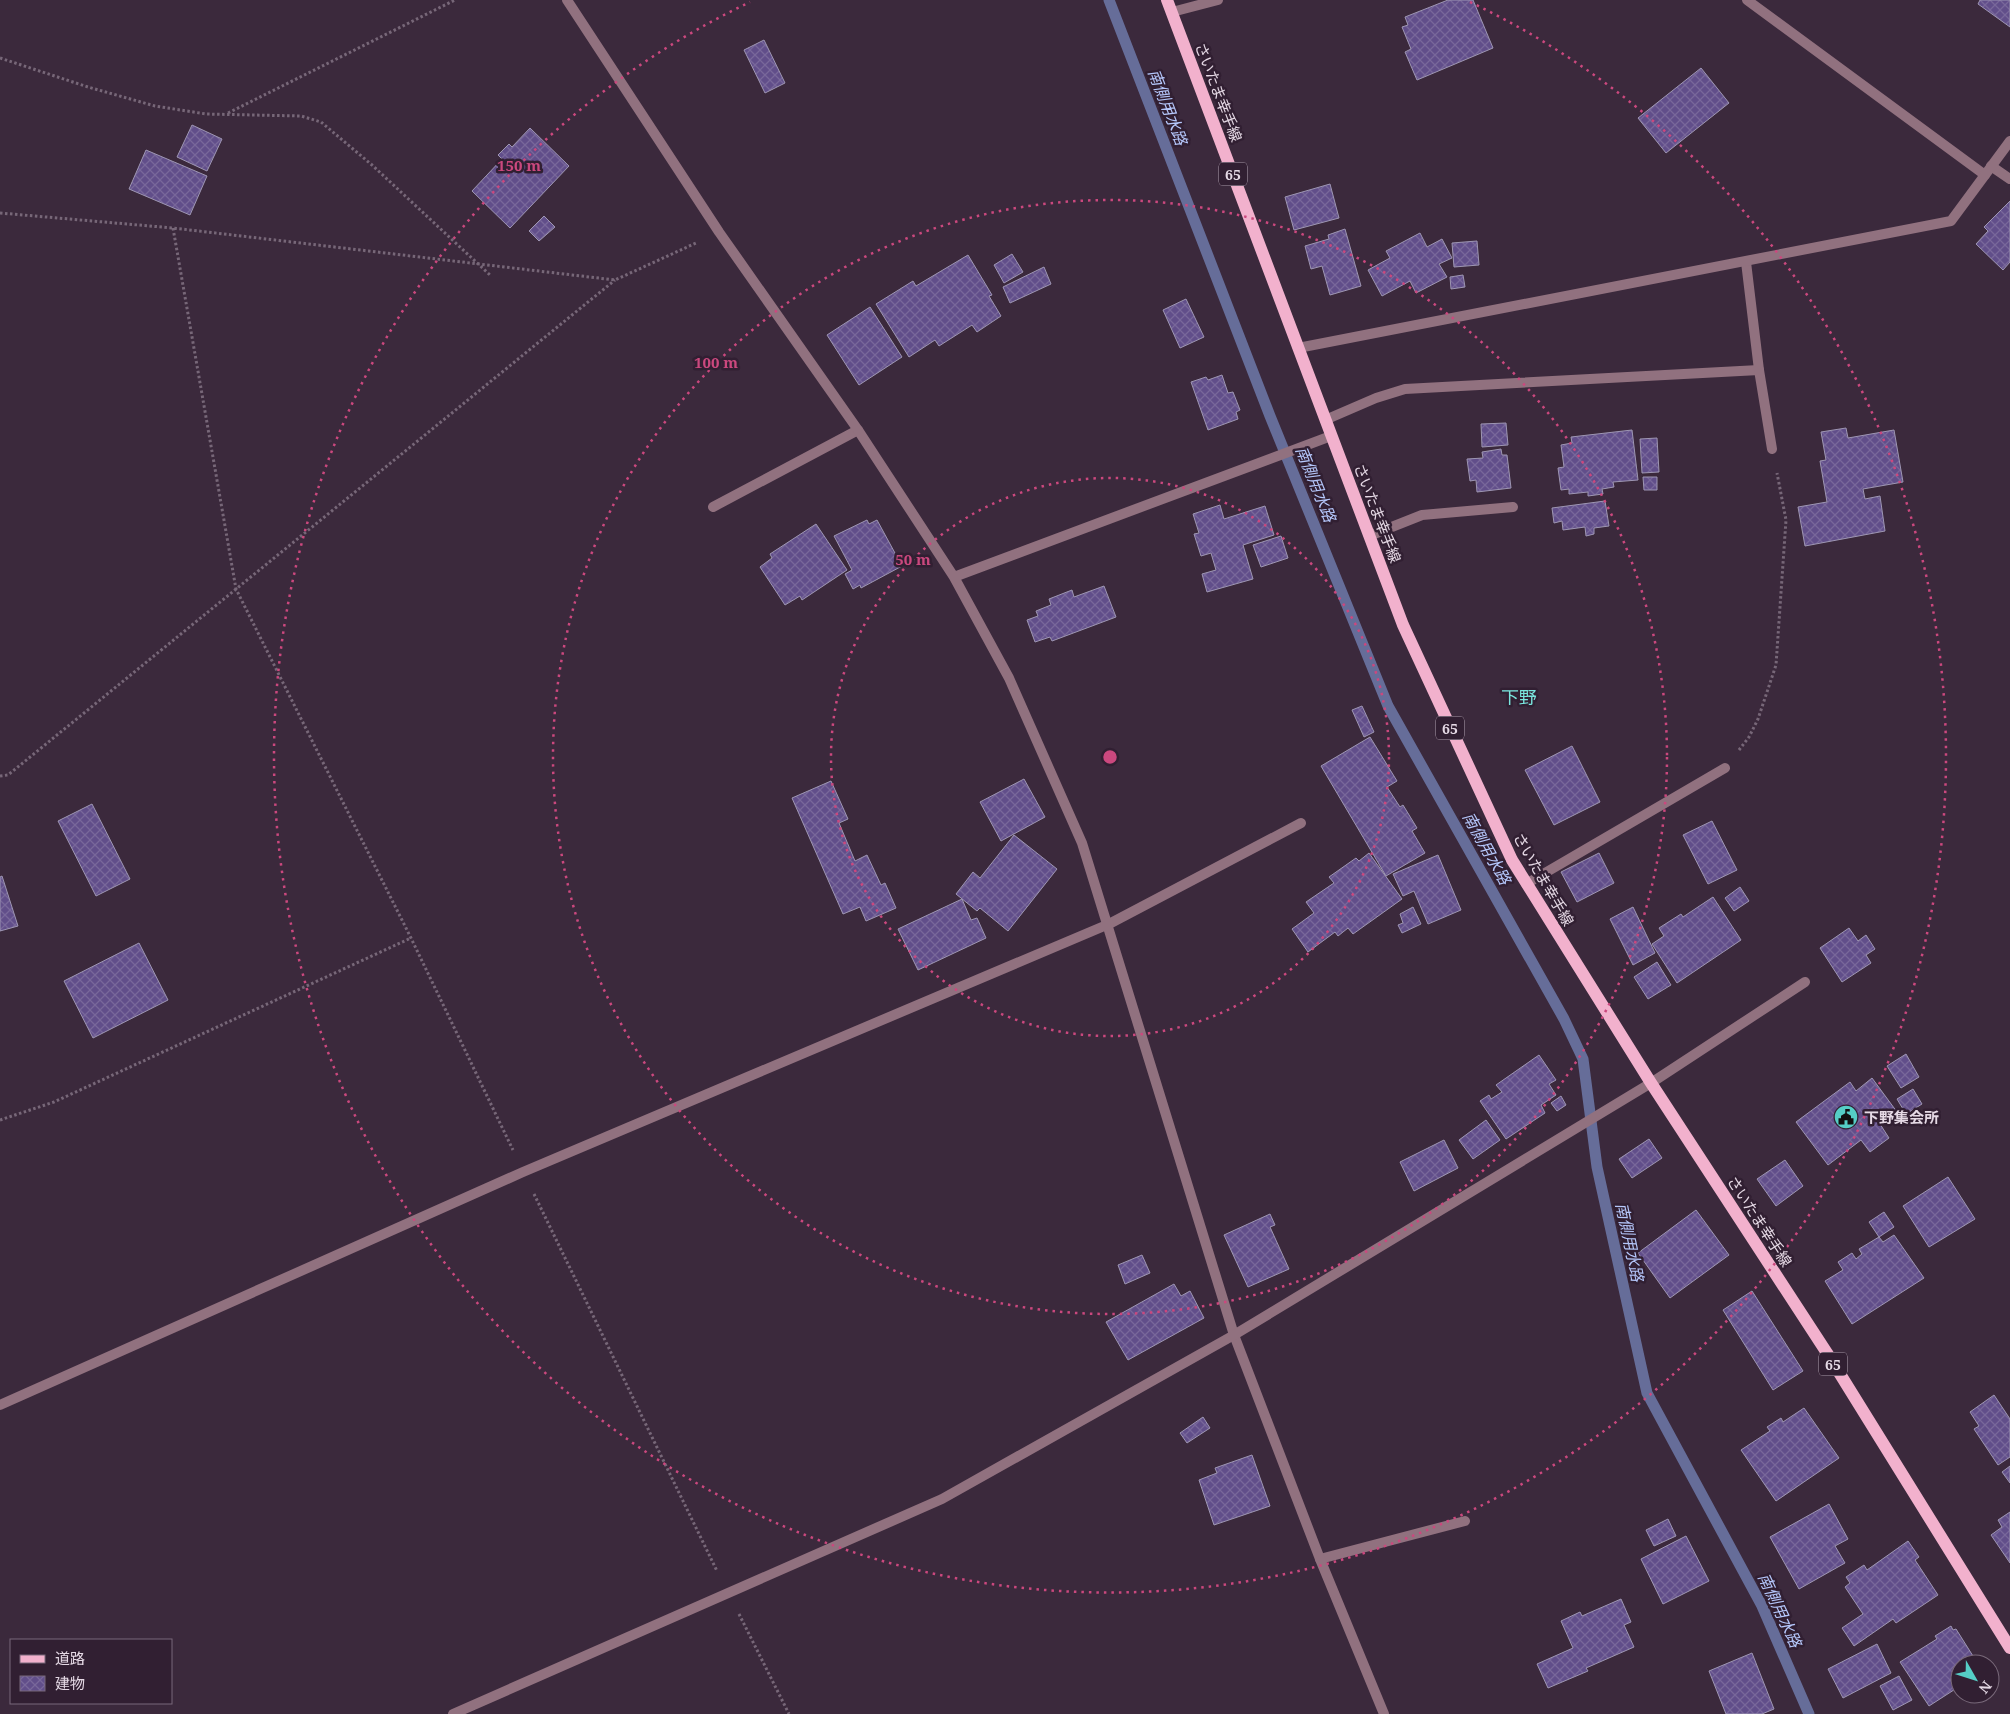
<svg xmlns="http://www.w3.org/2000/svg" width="2010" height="1714" font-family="'Noto Serif','Noto Sans JP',serif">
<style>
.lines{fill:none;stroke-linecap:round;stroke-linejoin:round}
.stream{stroke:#666d99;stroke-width:11}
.building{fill:url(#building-cross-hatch);stroke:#9e96b3}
.path{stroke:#776778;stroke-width:3;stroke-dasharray:2.5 2.5;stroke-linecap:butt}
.service{stroke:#91717f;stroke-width:10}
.minor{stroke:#91717f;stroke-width:10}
.tertiary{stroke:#91717f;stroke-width:10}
.primary{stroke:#f2b1cd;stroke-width:12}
.ring{fill:none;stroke:#cb487e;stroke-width:2.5;stroke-dasharray:2.5 5}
.labels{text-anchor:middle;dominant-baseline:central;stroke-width:5;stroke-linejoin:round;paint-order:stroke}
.shield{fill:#311f32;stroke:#afa1af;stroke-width:1}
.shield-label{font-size:14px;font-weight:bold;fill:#e5d9e5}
.street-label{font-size:15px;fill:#e5d9e5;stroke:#311f32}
.poi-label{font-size:15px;font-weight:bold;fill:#e5d9e5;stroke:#311f32;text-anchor:start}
.water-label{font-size:16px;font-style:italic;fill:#b5c7fb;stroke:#311f32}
.quarter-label{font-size:18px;fill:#7ae5dd;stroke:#311f32}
.centre{fill:#cb487e;stroke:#311f32;stroke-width:2.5}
.ring-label{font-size:15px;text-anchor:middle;font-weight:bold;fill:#cb487e;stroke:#311f32;stroke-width:5;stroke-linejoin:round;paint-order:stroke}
</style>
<defs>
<pattern id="building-cross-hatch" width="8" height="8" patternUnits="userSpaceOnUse" patternTransform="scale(1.25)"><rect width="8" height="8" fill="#614e8a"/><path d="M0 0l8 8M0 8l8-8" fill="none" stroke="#78679a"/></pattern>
</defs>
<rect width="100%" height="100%" fill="#3b293c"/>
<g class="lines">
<path class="stream" d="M1109 0 1270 416 1388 706 1564 1019 1583 1059 1597 1167 1647 1393 1762 1606 1809 1714"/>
</g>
<path class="building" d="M1448 0H1473L1493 48 1417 80 1405 52 1411 49 1402 27 1408 25 1405 17Z
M1980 0H2010V27L1978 4Z
M764 40 785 83 765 93 744 50Z
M1701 68 1729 103 1666 153 1638 118Z
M192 125 222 139 207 171 177 157Z
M530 128 569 166 510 228 472 191 502 159 498 155 509 144 512 147Z
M146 150 207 176 190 215 129 189Z
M1330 184 1339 218 1294 230 1285 197Z
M2010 201V262L2003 270 1976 244 1988 231 1984 227Z
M544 216 555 227 539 241 529 231Z
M1345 229 1361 286 1330 295 1322 266 1311 269 1305 246 1329 239 1328 235Z
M1420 233 1427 247 1442 239 1452 258 1439 264 1447 277 1416 293 1410 281 1382 296 1368 270 1390 258 1386 251Z
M1477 241 1479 265 1454 267 1452 243Z
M1012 254 1023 272 1004 283 994 265Z
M968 255 992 295 989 296 1001 316 977 332 972 325 939 346 935 340 909 357 876 304 913 281 916 286Z
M1044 267 1051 284 1010 303 1003 287Z
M1463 275 1465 287 1451 289 1450 277Z
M1186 299 1204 337 1180 348 1163 310Z
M870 307 902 357 859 385 827 335Z
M1222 375 1228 393 1233 392 1240 410 1236 412 1238 419 1208 430 1191 382 1206 377 1208 380Z
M1506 423 1508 445 1482 447 1481 424Z
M1846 428 1848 438 1894 430 1903 482 1863 489 1865 499 1880 496 1885 531 1805 546 1798 507 1827 502 1820 461 1826 460 1821 432Z
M1632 430 1638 480 1613 482 1614 487 1602 489 1603 494 1588 496V492L1569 494V489L1561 490 1558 468 1564 467 1561 445 1572 443 1571 437Z
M1657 438 1659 472 1642 473 1640 439Z
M1501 449 1502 455H1507L1511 488 1477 492 1476 480 1470 481 1467 459 1483 458 1482 452Z
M1643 477H1657V490H1644Z
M1605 501 1609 526 1594 528V534L1586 536 1585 527 1563 530 1562 521 1554 523 1552 508Z
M1220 505 1224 519 1265 506 1274 535 1243 545 1253 579 1207 592 1202 574 1216 570 1211 553 1201 556 1194 534 1199 533 1193 514Z
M867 520 869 524 877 520 902 566 861 588 860 585 853 589 845 574 852 570 834 536Z
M816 524 847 570 802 600 800 596 785 605 760 567 772 558 770 554Z
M1281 536 1288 558 1261 567 1253 545Z
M1104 586 1116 617 1052 641 1050 637 1035 642 1027 620 1038 616 1036 611 1051 605 1049 599 1072 590 1074 597Z
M1362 706 1374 732 1364 737 1352 710Z
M1370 737 1397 781 1387 787 1400 807 1403 805 1417 828 1412 831 1425 853 1386 876 1321 766Z
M1572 746 1600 802 1554 825 1525 770Z
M1024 779 1045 817 1001 841 980 802Z
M831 781 848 819 839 823 855 861 867 855 881 885 885 883 896 908 866 921 860 907 843 914 792 798Z
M92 804 130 879 96 896 58 821Z
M1712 821 1737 870 1708 884 1683 835Z
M1014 835 1057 869 1008 931 980 908 977 911 956 894 973 872 980 878Z
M1369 853 1402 899 1353 934 1348 928 1338 936 1335 932 1308 952 1292 929 1314 913 1306 902 1334 883 1329 877 1356 858 1359 861Z
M1599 853 1614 883 1577 902 1561 872Z
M1438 855 1461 910 1428 924 1414 891 1403 896 1393 874Z
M2 876 18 926 0 931V877Z
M1740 887 1749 901 1734 911 1725 898Z
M1713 897 1741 940 1677 983 1652 944 1664 936 1659 928 1681 914 1683 917Z
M962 899 971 920 977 918 986 938 918 970 898 929Z
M1413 907 1421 924 1402 933 1398 925 1403 923 1400 914Z
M1633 907 1655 953 1633 965 1610 919Z
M1849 928 1858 941 1866 935 1875 949 1866 955 1871 963 1842 982 1820 948Z
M139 943 168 1000 93 1038 64 981Z
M1657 962 1671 985 1648 999 1634 977Z
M1906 1054 1919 1077 1901 1088 1887 1066Z
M1539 1055 1556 1080 1549 1084 1556 1095 1541 1105 1545 1113 1506 1139 1480 1101 1489 1095 1491 1099 1502 1092 1496 1085Z
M1872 1078 1897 1112 1880 1124 1889 1138 1870 1152 1861 1140 1828 1165 1796 1122 1850 1082 1856 1091Z
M1913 1089 1922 1104 1906 1114 1897 1099Z
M1561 1096 1566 1105 1557 1111 1551 1103Z
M1486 1120 1500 1140 1473 1159 1459 1140Z
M1649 1139 1662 1158 1632 1178 1619 1159Z
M1444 1140 1458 1168 1414 1191 1400 1162Z
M1785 1160 1803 1186 1776 1206 1757 1179Z
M1948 1177 1975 1219 1929 1247 1903 1206Z
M1696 1210 1729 1255 1670 1298 1638 1253Z
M1884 1212 1894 1227 1879 1237 1869 1222Z
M1270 1214 1275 1225 1270 1227 1289 1269 1248 1287 1224 1235Z
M1894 1235 1924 1278 1852 1324 1825 1281 1843 1270 1838 1262 1852 1253 1856 1259 1862 1254 1859 1249 1879 1237 1883 1242Z
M1142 1255 1150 1273 1125 1284 1118 1265Z
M1174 1284 1181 1296 1190 1291 1204 1318 1128 1360 1106 1322Z
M1752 1291 1803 1371 1773 1390 1723 1310Z
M1994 1395 2010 1419V1457L1998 1465 1974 1429 1979 1426 1970 1412Z
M1804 1408 1839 1458 1776 1501 1741 1450 1770 1431 1767 1427 1781 1418 1783 1422Z
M1203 1417 1210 1428 1187 1443 1180 1433Z
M1252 1455 1270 1506 1214 1525 1199 1480 1217 1473 1215 1468Z
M2010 1466V1483L2002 1472Z
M1829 1504 1848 1539 1835 1546 1845 1563 1799 1589 1770 1537Z
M2010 1512V1563L1991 1535 2002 1527 1998 1520Z
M1668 1519 1676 1536 1654 1546 1646 1530Z
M1686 1536 1709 1581 1663 1604 1641 1559Z
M1908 1541 1919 1557 1915 1560 1938 1595 1896 1623 1893 1619 1854 1646 1842 1628 1863 1614 1845 1587 1850 1583 1846 1577 1864 1565 1867 1570Z
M1621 1599 1631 1622 1624 1625 1634 1647 1586 1668 1588 1671 1548 1688 1537 1664 1573 1648 1561 1621 1580 1612 1582 1616Z
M1951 1626 1953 1630 1956 1629 1978 1664H1960V1686L1929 1706 1900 1662 1937 1639 1935 1636Z
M1877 1644 1891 1673 1843 1698 1828 1669Z
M1752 1653 1774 1709 1762 1714H1726L1709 1671Z
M1899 1676 1912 1700 1893 1710 1880 1686Z"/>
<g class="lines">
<path class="path" d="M0 58 88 87 155 106 206 114 301 116 321 122 372 165 490 275
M228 113 455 0
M0 213 173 228 615 280 696 243
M173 228 236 589 411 938 513 1150
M1739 750 1749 737 1758 719 1776 665 1786 520 1777 473
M0 776 8 775 615 280
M0 1120 54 1102 411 938
M534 1194 717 1571
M739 1614 789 1714"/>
<path class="service" d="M1325 420 1376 398 1405 389 1759 370
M713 507 858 430
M1369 536 1422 515 1513 507
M1109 924 1301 823
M1651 1083 1805 982
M1320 1559 1465 1521"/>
<path class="minor" d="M567 0 719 232 858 430 954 577 1009 678 1082 843 1234 1335 1320 1559 1384 1714
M1747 0 1985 175
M1172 12 1218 0
M1991 166 2010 179
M1746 262 1759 370 1772 449
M954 577 1331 436
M1526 884 1725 768
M0 1405 523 1172 1109 924"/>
<path class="tertiary" d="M1298 348 1951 221 2010 141
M453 1714 942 1499 1234 1335 1651 1083"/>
<path class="primary" d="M1167 0 1403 625 1512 860 1651 1083 1827 1353 2010 1648"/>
</g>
<g class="ring">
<circle cx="1110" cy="757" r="279"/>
<circle cx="1110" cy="757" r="557"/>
<path d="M1470 2A836 836 0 1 1 750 2"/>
</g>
<defs>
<g id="civic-disc" transform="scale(1.25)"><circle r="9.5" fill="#55cec6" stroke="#311f32"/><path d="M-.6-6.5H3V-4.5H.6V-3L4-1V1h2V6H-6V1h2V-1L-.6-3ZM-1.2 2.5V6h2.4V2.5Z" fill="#111"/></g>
</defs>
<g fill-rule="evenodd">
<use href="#civic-disc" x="1846" y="1117"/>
</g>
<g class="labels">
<g class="shield">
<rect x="1219" y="162.5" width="28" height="23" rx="4"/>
<rect x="1436" y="716.5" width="28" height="23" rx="4"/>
<rect x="1819" y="1352.5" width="28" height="23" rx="4"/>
</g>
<g class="shield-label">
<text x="1233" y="174">65</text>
<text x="1450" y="728">65</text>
<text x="1833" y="1364">65</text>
</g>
<g class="street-label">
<text transform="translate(1219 92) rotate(69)">さいたま幸手線</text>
<text transform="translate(1378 513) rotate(69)">さいたま幸手線</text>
<text transform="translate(1544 879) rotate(60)">さいたま幸手線</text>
<text transform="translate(1760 1221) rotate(57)">さいたま幸手線</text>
</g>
<g class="poi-label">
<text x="1864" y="1117">下野集会所</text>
</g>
<g class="water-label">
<text transform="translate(1168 107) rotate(69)">南側用水路</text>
<text transform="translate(1316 484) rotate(68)">南側用水路</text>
<text transform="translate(1487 848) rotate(61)">南側用水路</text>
<text transform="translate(1630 1242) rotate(78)">南側用水路</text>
<text transform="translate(1780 1610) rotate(65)">南側用水路</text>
</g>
<g class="quarter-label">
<text x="1519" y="697">下野</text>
</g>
</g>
<circle cx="1110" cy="757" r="8" class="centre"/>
<g class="ring-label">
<text x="519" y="171">150 m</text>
<text x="716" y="368">100 m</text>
<text x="913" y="565">50 m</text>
</g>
<rect x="10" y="1639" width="162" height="65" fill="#311f32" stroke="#79697a"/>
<rect x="20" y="1655" width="25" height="8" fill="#f2b1cd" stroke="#79697a"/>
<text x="55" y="1664" font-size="15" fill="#e5d9e5">道路</text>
<rect x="20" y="1676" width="25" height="15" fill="url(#building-cross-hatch)" stroke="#79697a"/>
<text x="55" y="1689" font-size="15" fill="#e5d9e5">建物</text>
<g transform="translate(1975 1679) rotate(129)"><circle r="24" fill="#311f32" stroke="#79697a"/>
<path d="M0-4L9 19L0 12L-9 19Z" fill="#55cec6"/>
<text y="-8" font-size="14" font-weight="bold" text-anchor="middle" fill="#e5d9e5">N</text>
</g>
</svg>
